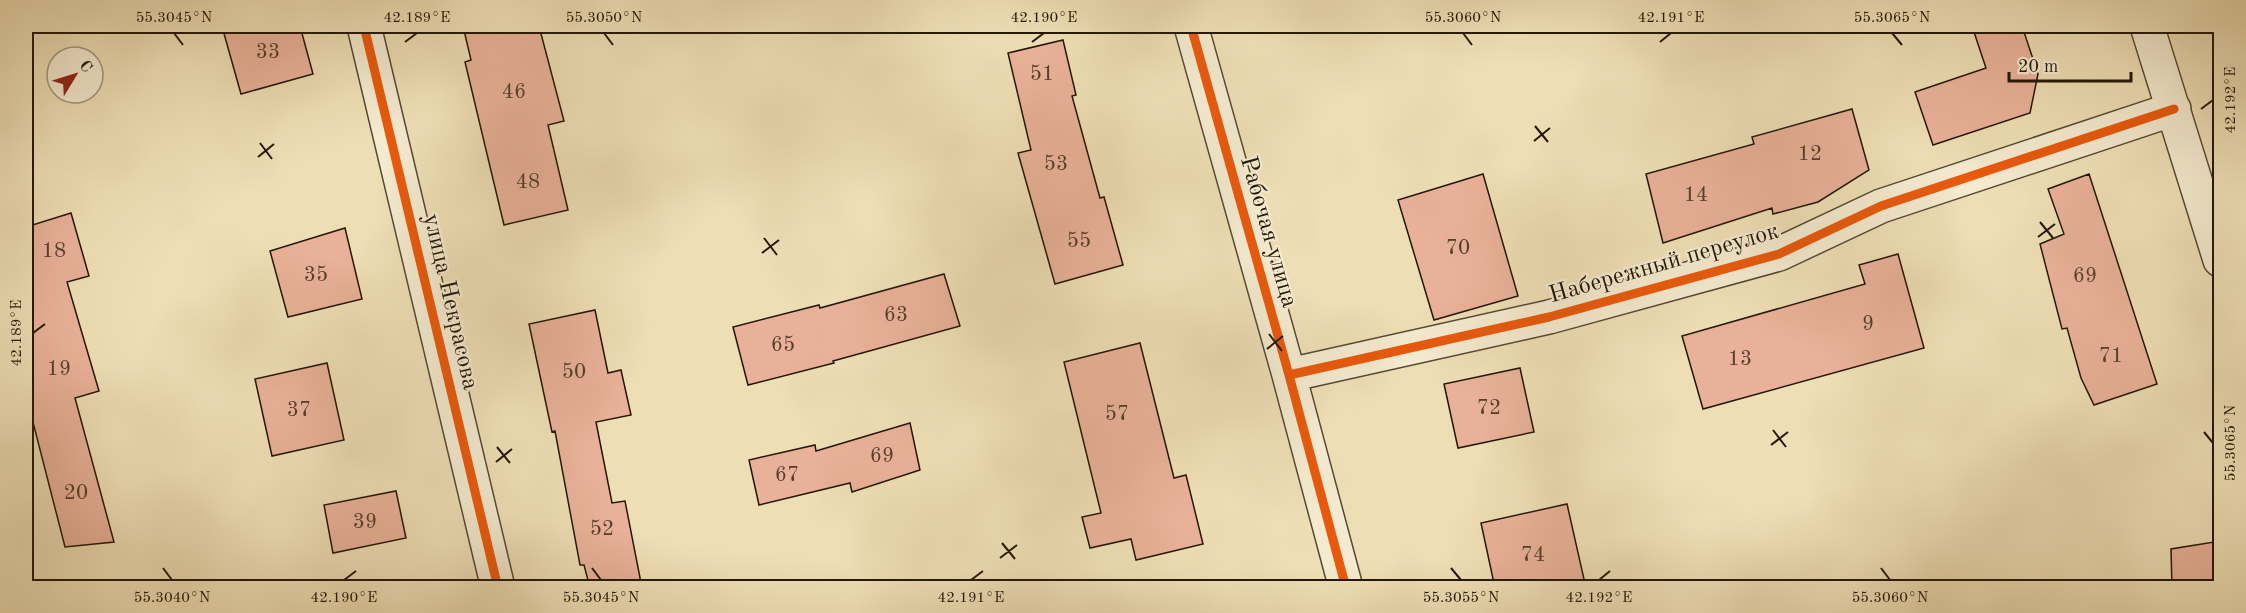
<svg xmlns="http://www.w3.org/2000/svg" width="2246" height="613" font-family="'Old Standard TT',serif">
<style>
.building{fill:#e9b199;stroke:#231706;stroke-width:1.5}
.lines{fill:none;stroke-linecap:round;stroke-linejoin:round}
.minor-casing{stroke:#564932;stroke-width:36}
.minor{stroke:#f4eacf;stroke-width:33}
.cycleway-casing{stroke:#f4eacf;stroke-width:13}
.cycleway{stroke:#e8590c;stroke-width:9}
.ticks{fill:none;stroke:#231706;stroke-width:2}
.labels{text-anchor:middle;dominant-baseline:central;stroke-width:4.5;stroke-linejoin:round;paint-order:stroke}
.number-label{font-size:21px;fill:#543e2b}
.street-label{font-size:24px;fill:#231706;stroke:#f4eacf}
.neatline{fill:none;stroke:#231706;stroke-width:2}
.ticks-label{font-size:15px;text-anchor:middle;fill:#231706}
</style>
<rect width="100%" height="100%" fill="#eedeb5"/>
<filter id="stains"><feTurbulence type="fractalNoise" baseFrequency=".00333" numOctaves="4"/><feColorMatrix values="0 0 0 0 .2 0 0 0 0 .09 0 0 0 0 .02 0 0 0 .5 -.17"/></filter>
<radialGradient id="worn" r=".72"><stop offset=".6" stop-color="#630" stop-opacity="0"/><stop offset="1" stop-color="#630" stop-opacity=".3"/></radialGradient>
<path class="building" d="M241 26H300L313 74 241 94 223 30Z
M463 26H539L564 121 548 125 568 210 504 225 465 62 471 60Z
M1972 26H2022L2038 74 2030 113 1933 145 1915 92 1986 68Z
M1063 40 1076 95 1072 96 1100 198 1104 197 1123 265 1055 284 1018 153 1031 150 1008 53Z
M1852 109 1869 170 1818 202 1773 214 1772 208 1663 243 1646 174 1754 144 1752 137Z
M1483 174 1518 296 1434 320 1398 200Z
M2089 174 2157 384 2094 405 2081 378 2067 328 2062 329 2040 244 2064 234 2048 189Z
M71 213 89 276 67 282 99 391 75 398 114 542 65 547 26 395V227Z
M345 228 362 299 288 317 270 251Z
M1898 254 1924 348 1703 409 1682 336 1865 284 1859 265Z
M944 274 960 326 833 361 834 363 748 385 733 327 819 305 820 308Z
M595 310 608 373 621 370 631 415 596 422 612 503 625 501 642 588H590L584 565H580L555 431 552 432 529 324Z
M1140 343 1174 478 1186 475 1203 544 1136 560 1131 539 1090 548 1082 517 1101 513 1064 362Z
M327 363 344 440 272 456 255 379Z
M1520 368 1534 432 1458 448 1444 384Z
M910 423 920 470 852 492 850 483 759 505 749 460 815 445 816 451Z
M396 491 406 538 333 553 324 505Z
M1567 504 1586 588H1495L1481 523Z
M2214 542 2220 564V588H2172L2171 549Z"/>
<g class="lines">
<g class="minor-casing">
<path id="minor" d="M364 26 498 588
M1191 26 1289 375 1346 588
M2147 26 2220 260
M1289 375 1549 317 1779 254 1881 206 2174 109"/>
</g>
<use href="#minor" class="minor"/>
<g class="cycleway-casing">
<path id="cycleway" d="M364 26 498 588
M1191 26 1289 375 1346 588
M1289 375 1549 317 1779 254 1881 206 2174 109"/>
</g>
<use href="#cycleway" class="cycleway"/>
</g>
<path class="ticks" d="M174 33 183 45M604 33 613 45M1463 33 1472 45M1892 33 1902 45M405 42 417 33M1032 42 1044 33M1660 42 1671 33M2201 109 2213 100M1535 126 1548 142M1534 141 1550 128M260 143 272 159M258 157 274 144M2040 222 2053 238M2038 237 2055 224M764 238 777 255M762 253 779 240M33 333 45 324M1269 334 1282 351M1267 349 1283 336M1773 430 1786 447M2204 432 2213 443M1771 445 1788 432M497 447 510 463M496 462 512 449M1002 543 1015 559M1000 558 1017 545M163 568 172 580M592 568 601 580M1451 568 1461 580M1881 568 1890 580M344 580 356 571M971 580 983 571M1599 580 1610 571"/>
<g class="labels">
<g class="number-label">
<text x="268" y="52">33</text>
<text x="1042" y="74">51</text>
<text x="514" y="92">46</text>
<text x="1810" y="154">12</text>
<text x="1056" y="164">53</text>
<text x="528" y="182">48</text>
<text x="1696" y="195">14</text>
<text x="1079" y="241">55</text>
<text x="1458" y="248">70</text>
<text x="54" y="251">18</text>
<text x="316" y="275">35</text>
<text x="2085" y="276">69</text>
<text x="896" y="315">63</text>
<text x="1868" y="324">9</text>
<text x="783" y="345">65</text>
<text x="2111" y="356">71</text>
<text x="1740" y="359">13</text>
<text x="59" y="369">19</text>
<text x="574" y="372">50</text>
<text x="1489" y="408">72</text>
<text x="299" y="410">37</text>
<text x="1117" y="414">57</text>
<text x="882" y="456">69</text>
<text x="787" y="475">67</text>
<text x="76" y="493">20</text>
<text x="365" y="522">39</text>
<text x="602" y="529">52</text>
<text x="1533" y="555">74</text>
</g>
<g class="street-label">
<text transform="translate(1268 232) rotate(74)">Рабочая улица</text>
<text transform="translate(1664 264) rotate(-16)">Набережный переулок</text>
<text transform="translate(450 302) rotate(77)">улица Некрасова</text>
</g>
</g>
<rect width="2246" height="613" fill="none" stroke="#eedeb5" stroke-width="66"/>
<g transform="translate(75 75) rotate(52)"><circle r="28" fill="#f4eacf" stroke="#a0967f" stroke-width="1.5"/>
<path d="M0-4.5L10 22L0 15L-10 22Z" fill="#8f2418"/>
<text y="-9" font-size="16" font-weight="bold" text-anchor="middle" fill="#231706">С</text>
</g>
<path d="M2009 72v9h122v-9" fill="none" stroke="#231706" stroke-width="3"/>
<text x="2018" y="72" font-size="18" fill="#231706" stroke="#f4eacf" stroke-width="4.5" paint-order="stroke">20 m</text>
<rect x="33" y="33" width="2180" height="547" class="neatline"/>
<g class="ticks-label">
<text x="174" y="22">55.3045°N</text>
<text x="417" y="22">42.189°E</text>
<text x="604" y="22">55.3050°N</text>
<text x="1044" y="22">42.190°E</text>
<text x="1463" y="22">55.3060°N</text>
<text x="1671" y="22">42.191°E</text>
<text x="1892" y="22">55.3065°N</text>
<text transform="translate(2230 100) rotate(-90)" y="5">42.192°E</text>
<text transform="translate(16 333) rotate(-90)" y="5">42.189°E</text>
<text transform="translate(2230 443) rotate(-90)" y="5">55.3065°N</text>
<text x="172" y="602">55.3040°N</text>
<text x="344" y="602">42.190°E</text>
<text x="601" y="602">55.3045°N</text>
<text x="971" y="602">42.191°E</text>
<text x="1461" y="602">55.3055°N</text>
<text x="1599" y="602">42.192°E</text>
<text x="1890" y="602">55.3060°N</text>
</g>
<rect width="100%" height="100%" filter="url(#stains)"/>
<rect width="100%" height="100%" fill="url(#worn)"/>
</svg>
